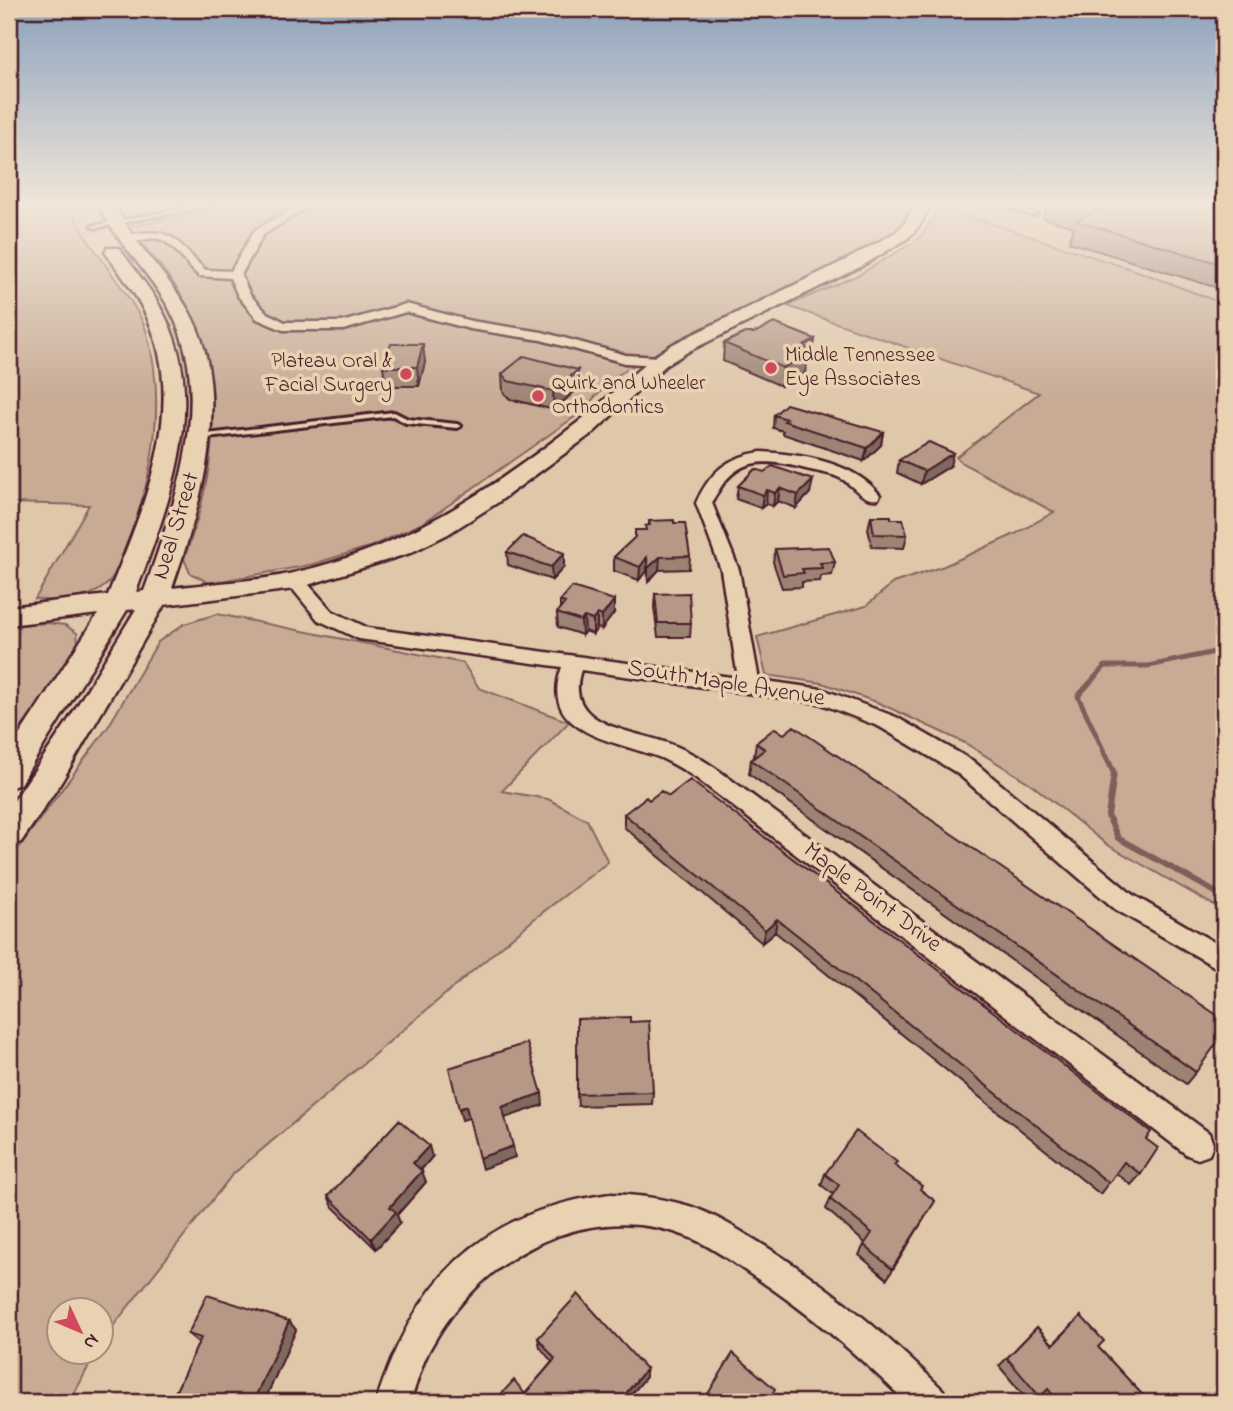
<svg xmlns="http://www.w3.org/2000/svg" width="1233" height="1411" font-family="'Indie Flower',sans-serif">
<style>
.built{fill:#d2b99f}
.green{fill:#c7ab95;stroke:#886560;stroke-width:2}
.lines{fill:none;stroke-linecap:round;stroke-linejoin:round}
.stream-far1{stroke:#815d5a;stroke-width:5}
.stream{stroke:#815d5a;stroke-width:6}
.lane-casing{stroke:#4a1f2b;stroke-width:6}
.street-casing{stroke:#4a1f2b;stroke-width:5}
.secondary-casing{stroke:#4a1f2b;stroke-width:5}
.lane{fill:#e9d2b2;fill-rule:evenodd}
.street{fill:#e9d2b2;fill-rule:evenodd}
.secondary{fill:#e9d2b2;fill-rule:evenodd}
.wall{fill:#9c8373;stroke:#4a1f2b;stroke-width:2}
.shaded-wall{fill:#7f6a5e;stroke:#4a1f2b;stroke-width:2}
.building{fill:#b59886;stroke:#4a1f2b;stroke-width:2}
.poi-dot{fill:#d1495b;stroke:#e9d2b2;stroke-width:2.5}
.labels{text-anchor:middle;dominant-baseline:central;stroke-width:7;stroke-linejoin:round;paint-order:stroke}
.far-poi-label{font-size:21px;fill:#4a1f2b;stroke:#e9d2b2;text-anchor:start}
.street-label{font-size:24px;fill:#4a1f2b;stroke:#e9d2b2}
</style>
<rect width="100%" height="100%" fill="#dfc7aa"/>
<filter id="ink" filterUnits="userSpaceOnUse"><feTurbulence type="fractalNoise" baseFrequency=".0143" numOctaves="2"/><feDisplacementMap in="SourceGraphic" scale="14" xChannelSelector="R" yChannelSelector="G"/><feConvolveMatrix kernelMatrix="1 2 1 2 8 2 1 2 1" color-interpolation-filters="sRGB"/></filter>
<g filter="url(#ink)">
<path class="built" d="M71 203H252L86 236 71 210Z
M938 203H1224V304L1143 273 970 217Z"/>
<path class="green" d="M9 203H71C71 229 134 294 146 330 167 400 153 477 128 543 123 556 116 576 106 585 90 600 55 602 35 599L89 505 9 503Z
M252 203H914L903 227 891 237 820 276 662 350 616 376 576 416 423 523 372 546 310 565 209 583 190 573 184 559C218 469 230 366 173 282 160 263 143 246 129 227Z
M943 203H950V207L970 217 1143 273 1224 304V911L1106 844 1031 784 965 743 879 703 822 683 766 675 757 637 866 606 893 583 944 566 1015 534 1054 512 962 463 956 457 1039 393 787 306 858 275 919 239Z
M217 614 463 663 479 688 569 722 502 791 548 799 587 820 608 862 534 919 232 1175 102 1340V1310H60V1352H96L70 1402H9V861L108 727 158 642 184 624Z
M47 623 65 625 77 633 79 650 9 744V626Z"/>
<g class="lines">
<path class="stream-far1" d="M1106 756 1078 696 1105 666H1149L1224 650"/>
<path class="stream" d="M1105 754 1114 773 1108 816 1118 838 1224 897"/>
<g class="lane-casing">
<path id="lane" d="M210 203H223L95 228 92 226Z
M996 203H1005L1037 214 1032 215Z
M394 412 408 419 457 424 461 426 457 428 406 423 393 416 199 439 195 437 199 435Z"/>
</g>
<g class="street-casing">
<path id="street" d="M301 203H314L263 235 241 275 250 295 267 313 285 322H342L406 304 471 321 542 332 626 355 659 357 666 361 659 365 625 363 541 340 470 329 406 312 343 330H283L257 319 238 296 230 278 199 276C187 266 178 250 166 242 153 232 134 247 121 238 127 234 134 234 142 233 179 229 181 250 206 270L231 271 254 231Z
M761 452C801 454 854 462 880 495L878 499C863 502 854 486 842 479 831 473 818 472 806 469 761 457 733 457 712 503L739 570 759 680 822 689 896 717 973 761 1133 895 1224 948V972L1115 909 957 773 880 727 819 703 581 670C562 727 633 730 670 744 688 750 703 760 718 770L1209 1133 1213 1144 1209 1155 1198 1159 1187 1155 696 778C682 769 668 760 653 755 610 740 538 731 562 667L359 639 318 620 286 581 288 577H302L332 611 368 628 738 678 721 570 696 503C710 472 727 457 761 452Z
M610 1194C637 1195 663 1198 689 1206 714 1214 737 1229 760 1243 827 1284 887 1335 943 1390L948 1402H906C858 1355 807 1311 750 1274 731 1261 712 1247 691 1238 588 1196 481 1256 431 1347 421 1364 417 1384 410 1402H376C415 1280 479 1212 610 1194Z"/>
</g>
<g class="secondary-casing">
<path id="secondary" d="M98 203H114C132 243 165 271 187 308 236 390 201 505 172 588 212 583 254 582 293 573 405 548 488 492 577 423 611 397 638 365 675 343L850 258 896 232 905 223 915 203H931L920 225 908 238 862 266 689 351 666 365 594 432 497 503 448 534 410 553 295 589 164 605 62 781 21 842 9 846V808L66 724 136 609 127 610 20 784 9 788V751L98 614 9 625V607L108 595C144 505 193 400 141 305 131 287 117 269 105 252L107 248H119C132 267 148 285 159 305 213 397 169 502 136 592L144 591 148 580C177 497 215 395 170 310 150 272 116 243 98 203Z"/>
</g>
<use href="#lane" class="lane"/>
<use href="#street" class="street"/>
<use href="#secondary" class="secondary"/>
</g>
<path class="wall" d="M1047 203H1224V290L1069 242 1074 227 1043 218Z
M815 339 812 357 807 360 805 373 781 386 723 361 724 343Z
M425 362 419 386H386L383 367Z
M578 370V388L554 410 510 399 503 392 502 374Z
M774 415 883 432 881 445 864 461 783 434V431L773 428Z
M899 460 950 466 921 484 897 473Z
M755 469 810 493 796 508 778 501 773 506 766 504 761 508 736 499 738 486Z
M871 516 891 519 907 535 904 548 872 547 868 529Z
M649 521 674 523 690 556 689 569 659 570 648 582 647 570 639 580 614 571V557L635 538V530H645L649 526Z
M775 549 835 562 832 575 821 576 820 581 802 582V587L782 588 773 562Z
M507 552 564 553V567L552 580 508 565Z
M655 594 691 623 690 637H658L654 607Z
M560 601 614 613 602 629 597 628 593 634 585 631 582 635 558 627 557 613 560 609Z
M756 743 1196 1072 1186 1084 749 774 751 760 755 757 754 756Z
M624 814 1146 1139 1141 1174 1131 1185 1116 1173 1100 1194 775 932 762 943 624 827Z
M630 1022 653 1092 652 1104 578 1106 577 1094Z
M432 1157 421 1170 426 1182 397 1215 400 1223 376 1249 333 1207 328 1196Z
M895 1166 920 1190 935 1201 887 1279 859 1255 865 1243 826 1209 833 1194 821 1185 825 1174Z
M1081 1316 1098 1347 1149 1402H1043L1039 1397 1033 1402H1029L999 1366 1037 1327 1053 1344Z
M289 1321 296 1330 264 1402H183L174 1395 199 1343 188 1334Z
M538 1338 646 1369V1377L625 1402H494L525 1394 552 1362 540 1347Z"/>
<path class="shaded-wall" d="M815 339 812 357 807 360 805 373 781 386 783 368 804 345Z
M423 344 425 362 419 386 417 367Z
M578 370V388L554 410 553 391Z
M883 432 881 445 864 461 867 448Z
M953 453 950 466 921 484 924 471Z
M813 480 810 493 796 508 798 495Z
M780 488 778 501 773 506 775 493Z
M767 490 766 504 761 508 763 495Z
M564 553V567L552 580 551 567Z
M647 557V570L639 580 640 567Z
M660 557 659 570 648 582V568Z
M614 600V613L602 629V616Z
M597 614V628L593 634V620Z
M584 617 585 631 582 635 581 621Z
M777 919 775 932 762 943 765 930Z
M542 1093 543 1105 505 1118 502 1107Z
M466 1106 469 1118 462 1120 459 1109Z
M429 1146 432 1157 417 1174 413 1163Z
M513 1146 515 1157 482 1169 479 1158Z
M422 1171 426 1182 397 1215 400 1223 376 1249 371 1239 390 1207Z
M289 1321 296 1330 264 1402H253Z
M646 1369V1377L625 1402H619Z"/>
<path class="building" d="M1072 203H1224V265L1076 221 1097 210Z
M774 323 815 339 804 345 807 355 783 368 724 343 745 333H754Z
M391 344H423L417 367H383Z
M524 356 578 370 553 391 508 381 502 374Z
M786 404 883 432 867 448 784 421 787 419 774 415Z
M929 442 953 453 924 471 899 460Z
M772 466 813 480 798 495 780 488 775 493 767 490 763 495 738 486 755 469 764 472Z
M871 516H891V519H903L907 535 874 534Z
M674 520V523H685L690 556 660 557 648 568 647 557 640 567 614 557 635 537V530H646L645 526 650 525 649 521Z
M523 536 564 553 551 567 507 552Z
M829 547 835 562 820 563 822 568 802 569 804 573 783 575 775 549Z
M572 587 614 600 602 616 597 614 593 620 584 617 581 621 557 613 565 603 560 601Z
M689 593 691 623H658L655 594Z
M794 726 1224 1020V1033L1196 1072 751 760 765 749 756 743 775 728 784 734Z
M690 780 1151 1132 1146 1139 1158 1148 1141 1174 1124 1162 1109 1183 777 919 765 930 624 814 646 797 649 800 661 791 669 796Z
M630 1017V1022L649 1021 653 1092 577 1094V1019Z
M527 1043 542 1093 502 1107 513 1146 479 1158 466 1106 459 1109 449 1068Z
M399 1120 429 1146 413 1163 422 1171 390 1207 396 1212 371 1239 328 1196Z
M856 1131 897 1162 894 1165 922 1186 920 1189 935 1201 892 1269 864 1245 872 1233 830 1199 839 1185 825 1174Z
M578 1294 646 1369 619 1402H494L514 1380 525 1394 555 1359 538 1338Z
M207 1295 289 1321 253 1402H195L174 1395 201 1338 188 1334Z
M1081 1316 1104 1341 1098 1347 1149 1402H1059L1048 1389 1040 1397 1007 1358 1037 1327 1053 1345Z
M733 1353 775 1389 767 1402H703Z"/>
</g>
<linearGradient id="sky" x2="0" y2="1"><stop stop-color="#8da2bc"/><stop offset="0.51" stop-color="#f1e6d9"/><stop offset="1" stop-color="#f1e6d9" stop-opacity="0"/></linearGradient>
<rect width="1233" height="401" fill="url(#sky)"/>
<g class="poi-dot">
<circle cx="771" cy="368" r="7"/>
<circle cx="406" cy="374" r="7"/>
<circle cx="538" cy="396" r="7"/>
</g>
<g class="labels">
<g class="far-poi-label">
<text x="785" y="356">Middle Tennessee<tspan x="785" dy="24">Eye Associates</tspan></text>
<text x="392" y="362" text-anchor="end">Plateau Oral &amp;<tspan x="392" dy="24">Facial Surgery</tspan></text>
<text x="552" y="384">Quirk and Wheeler<tspan x="552" dy="24">Orthodontics</tspan></text>
</g>
<g class="street-label">
<text transform="translate(177 526) rotate(-73)">Neal Street</text>
<text transform="translate(726 684) rotate(9)">South Maple Avenue</text>
<text transform="translate(872 898) rotate(37)">Maple Point Drive</text>
</g>
</g>
<rect width="1233" height="1411" fill="none" stroke="#e9d2b2" stroke-width="35"/>
<rect x="18" y="18" width="1198" height="1376" fill="none" stroke="#4a1f2b" stroke-width="2.5" filter="url(#ink)"/>
<g transform="translate(80 1331) rotate(134)"><circle r="33" fill="#e9d2b2" stroke="#a98a7c" stroke-width="2"/>
<path d="M0-5L12 26L0 18L-12 26Z" fill="#d1495b"/>
<text y="-10" font-size="19" font-weight="bold" text-anchor="middle" fill="#4a1f2b">N</text>
</g>
</svg>
